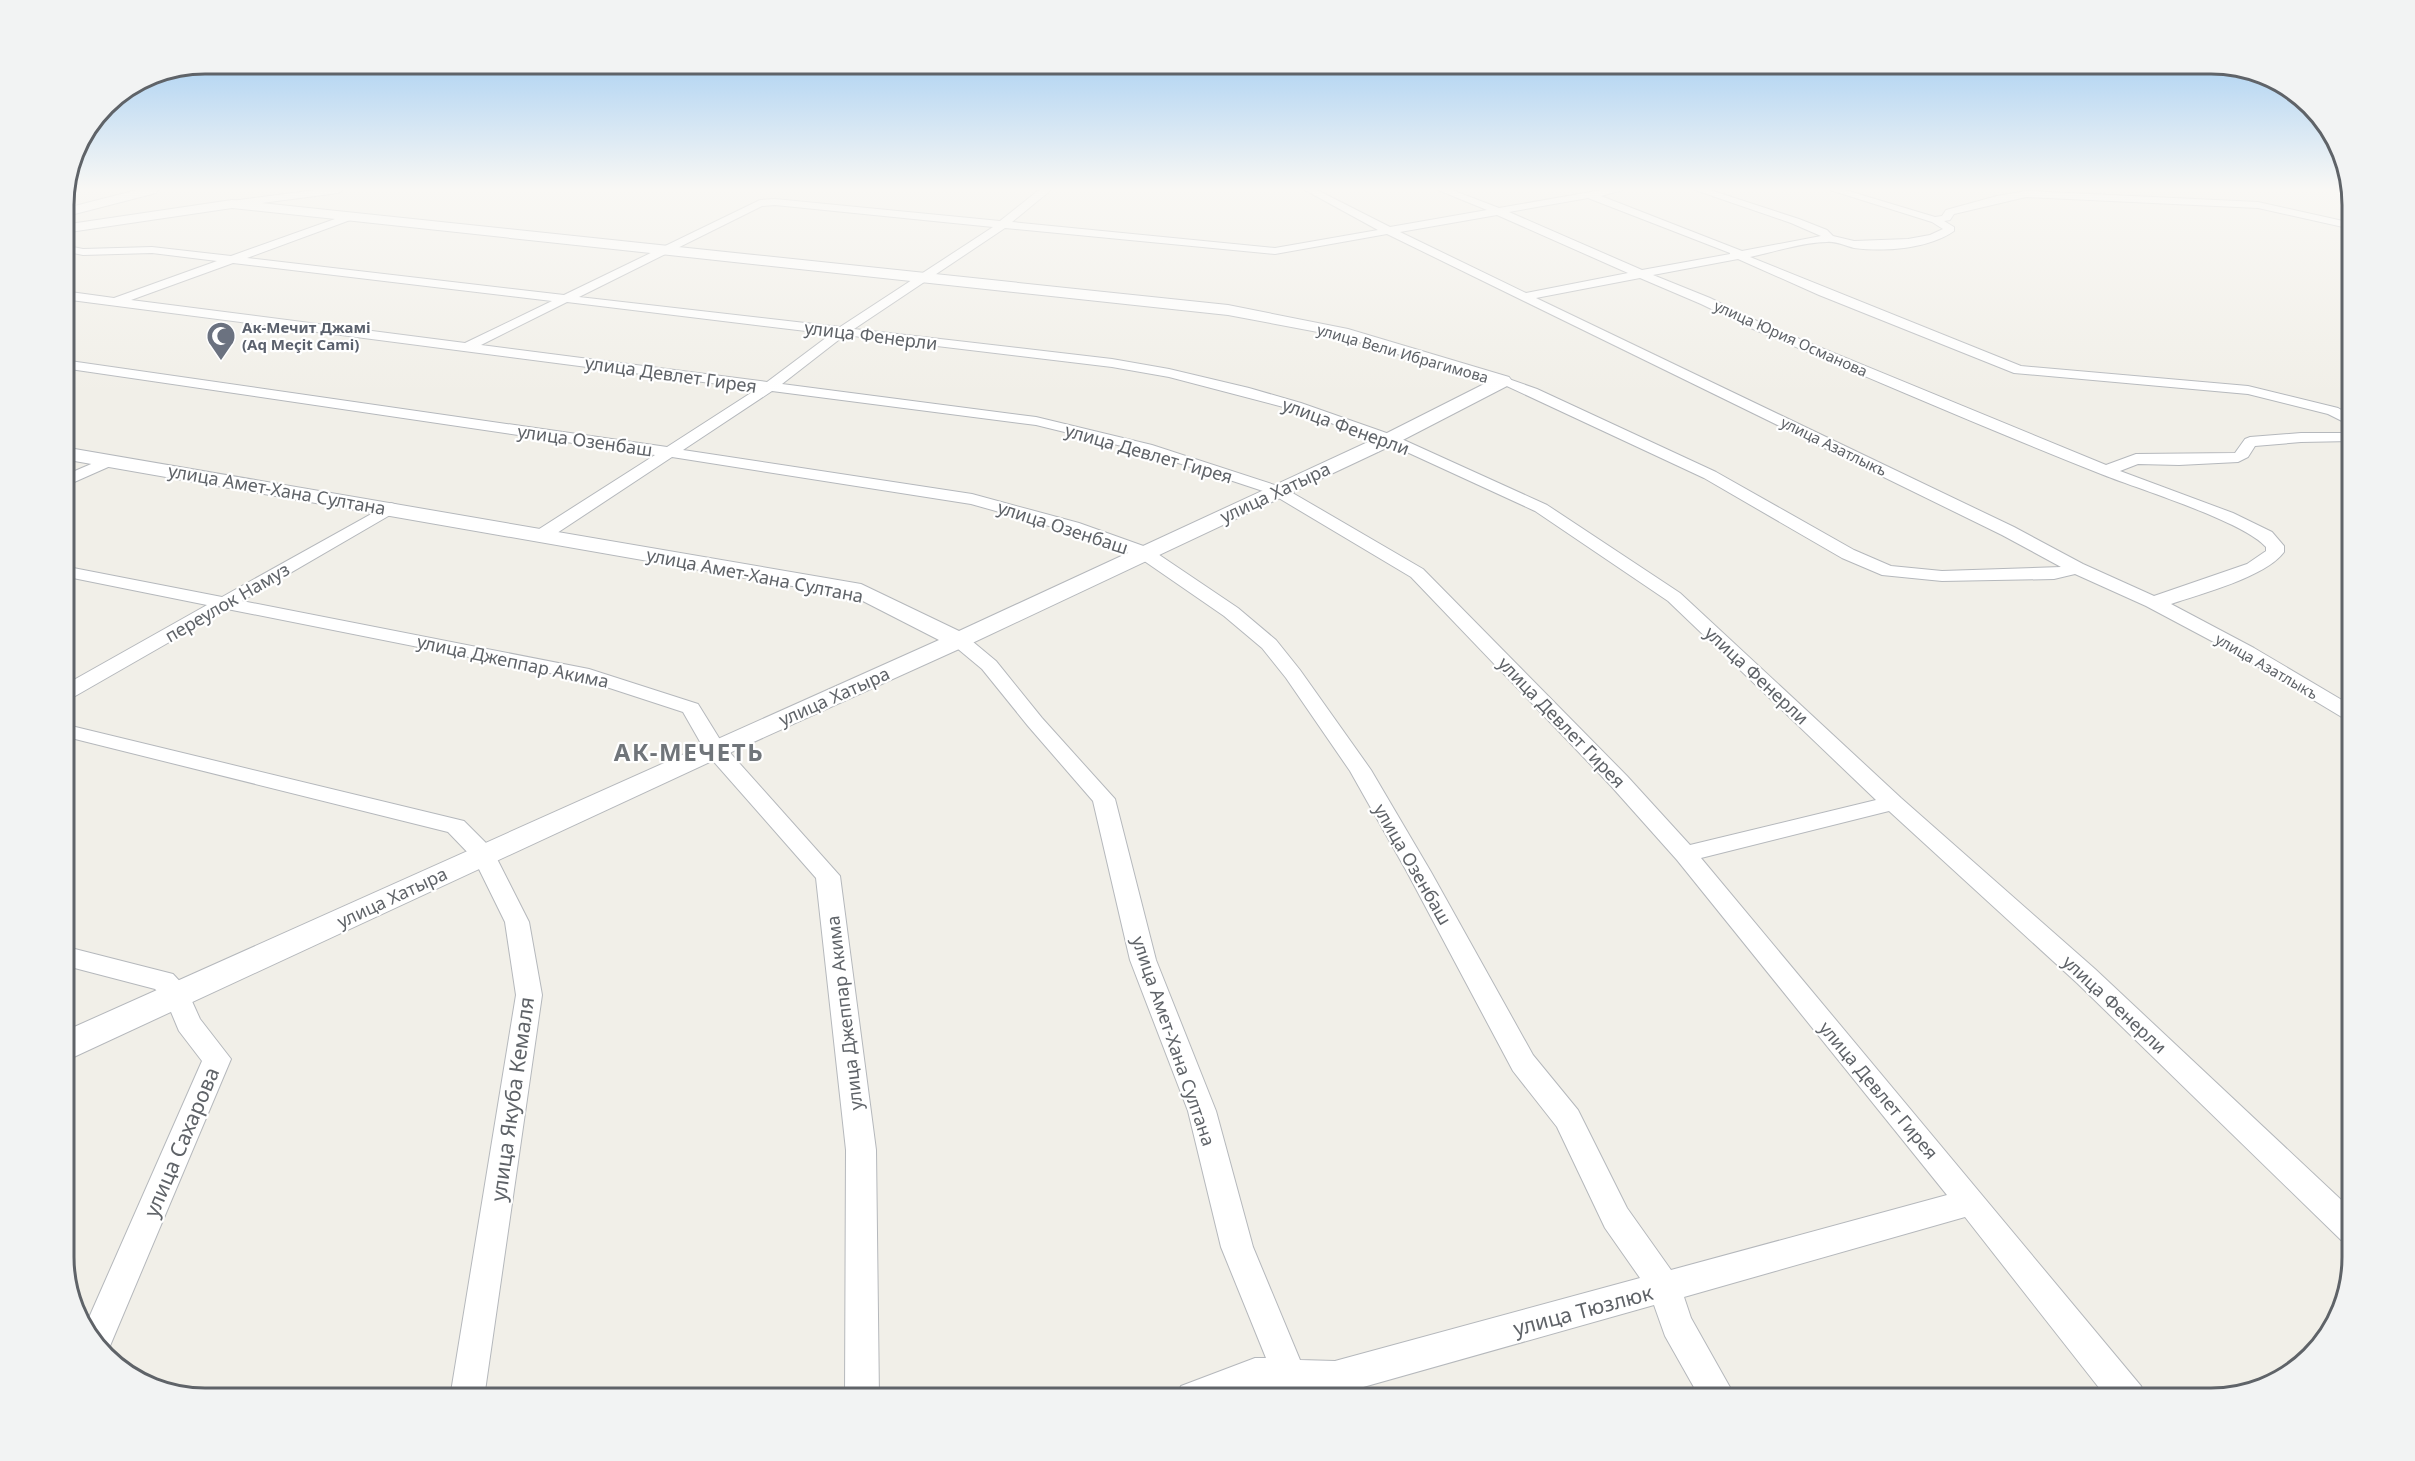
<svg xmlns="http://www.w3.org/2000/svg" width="2415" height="1461" font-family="'Noto Sans',sans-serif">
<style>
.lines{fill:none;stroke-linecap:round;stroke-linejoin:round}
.minor-casing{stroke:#b5b8bc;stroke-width:2}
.tertiary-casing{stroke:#b5b8bc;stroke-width:2}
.minor{fill:#fff;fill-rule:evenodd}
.tertiary{fill:#fff;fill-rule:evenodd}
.labels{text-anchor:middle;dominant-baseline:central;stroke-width:4.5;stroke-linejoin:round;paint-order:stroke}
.far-worship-label{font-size:15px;font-weight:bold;fill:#5b616d;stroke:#fff;text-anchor:start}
.far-street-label{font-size:15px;fill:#5f6368;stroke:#fff}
.street-label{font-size:18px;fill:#5f6368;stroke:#fff}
.near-street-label{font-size:21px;fill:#5f6368;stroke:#fff}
.district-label{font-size:24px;font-weight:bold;letter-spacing:1.5px;fill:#70757a;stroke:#fff}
.rim{fill:none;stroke:#5f6368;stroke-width:3}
</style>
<rect width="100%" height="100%" fill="#f1efe8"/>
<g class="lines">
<g class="minor-casing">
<path id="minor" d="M316 190H343L338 193 232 207 227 204 232 201Z
M1039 190H1051L1012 222 1275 248 1378 230 1305 190H1317L1390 227 1487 210 1438 190H1452L1499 208 1602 190H1623L1601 196 1742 251 1821 236 1791 223 1695 190H1710L1799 219 1827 230 1833 236 1854 241 1908 239 1930 235 1943 229 1932 222 1830 190H1845L1935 217 1942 216 1946 210 1997 196 2026 191 2258 202 2352 223V229L2258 208 2026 197 1954 214 1950 220 1944 221 1954 227V231C1928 249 1885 252 1854 248 1846 246 1836 241 1827 242 1804 242 1774 252 1750 257L2021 366 2248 386 2338 408 2352 416V426L2328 414 2248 394 2014 373 1819 295 1738 259 1653 275 1710 298 1761 323 2106 465 2136 454 2235 453 2245 439 2250 437 2301 433H2352V441L2301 442 2255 446 2248 457 2238 462 2179 465 2138 464 2120 471 2233 513 2272 532 2284 546V552C2266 577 2200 594 2171 604L2254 648 2352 706V721L2345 719 2240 656 2146 606 2075 574 2054 579 1942 581 1882 575 1842 558 1704 478 1496 381 1503 377 1537 389 1716 472 1854 550 1891 566 1942 571 2061 567 2002 535 1387 234 1275 254 1005 228 854 329 1112 359 1169 369 1249 388 1301 403 1395 436 1547 505 1680 593 1901 798 2095 969 2352 1210V1244L2341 1240 2077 983 1889 811 1701 858 2141 1386 2146 1398H2107L1965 1217 1684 1297 1691 1318 1736 1398H1700L1665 1336 1654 1305 1335 1395 1315 1394 1316 1398H1282L1280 1393 1255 1392 1239 1398H1176L1181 1386 1255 1358H1266L1221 1247 1188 1111 1130 960 1093 801 1028 726 982 669 952 644 949 640 952 636H966L996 661 1042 718 1115 799 1156 960 1216 1111 1253 1247 1300 1360 1335 1361 1640 1278 1605 1228 1557 1127 1513 1071 1407 872 1350 771 1286 678 1262 648 1224 616 1137 556 1067 531 971 504 672 457 548 539H536L534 535 536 531 655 455 63 368V360L667 447 757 389 63 299V291L114 298 217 261 152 253 83 255 63 251V245L83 249 152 247 231 256 349 214 353 215V219L247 258 564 295 760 200 775 199 1000 221ZM1588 198 1730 253V254L1642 270 1509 212ZM775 205 993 227 840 327 579 297 762 206ZM1497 215 1628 273 1526 293 1400 232ZM233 263 552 301 465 343 131 300ZM1640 278 1701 304 1753 329C1869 377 1984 428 2101 474 2138 489 2243 521 2266 547V551L2247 564 2154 596 2083 564 2014 527 1536 298ZM567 302 831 334 767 382 481 345ZM845 335 1112 367 1169 377 1291 409 1385 442 1535 511 1668 601 1876 800 1690 845 1627 776 1423 569 1284 488 1152 445 1036 417 782 384ZM772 391 1036 425 1142 451 1272 494 1411 577 1611 786 1677 860 1947 1195 1671 1270 1627 1208 1578 1110 1533 1055 1431 872 1371 770 1300 670 1276 640 1238 608 1149 548 1079 523 972 494 683 450Z
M110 456 118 461 115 464 63 487V476Z
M391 503 397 505 399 508 397 511 242 601 589 669 698 704 724 746 840 876 876 1150 879 1398H845L846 1150 816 878 707 754 683 712 585 680 227 609 70 699 63 701V686L207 605 63 576V566L222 597Z
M63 724 464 821 492 849 529 922 542 995 484 1398H450L516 995 505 922 474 859 448 832 63 736Z
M63 946 173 974 186 988 200 1019 231 1059 107 1353 84 1329 202 1061 179 1031 166 1000 155 989 63 965Z"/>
</g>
<g class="tertiary-casing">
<path id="tertiary" d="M137 190H158L156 193 63 217V209Z
M232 200 1228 305 1348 329 1509 377 1512 381 1509 385 1397 443 968 645 725 755 63 1062V1032L939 640 855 597 63 459V447L861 584 959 631 1383 435 1488 382 1339 336 1228 315 232 208 63 233V225Z"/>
</g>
<use href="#minor" class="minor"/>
<use href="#tertiary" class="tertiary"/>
</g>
<linearGradient id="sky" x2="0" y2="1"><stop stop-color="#8fc3f1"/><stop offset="0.48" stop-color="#f9f8f5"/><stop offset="1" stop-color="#f9f8f5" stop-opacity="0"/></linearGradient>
<rect width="2415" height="394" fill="url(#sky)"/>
<defs>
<g id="mosque-pin" transform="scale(1.5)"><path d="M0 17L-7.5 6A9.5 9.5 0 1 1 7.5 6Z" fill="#6b7280" stroke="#fff"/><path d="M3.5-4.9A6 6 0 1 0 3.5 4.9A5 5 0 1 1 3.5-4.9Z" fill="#fff"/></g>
</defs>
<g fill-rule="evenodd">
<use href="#mosque-pin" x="221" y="336"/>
</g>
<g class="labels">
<g class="far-worship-label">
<text x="242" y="327">Ак-Мечит Джамі<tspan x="242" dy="17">(Aq Meçit Cami)</tspan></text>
</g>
<g class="far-street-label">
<text transform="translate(1791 338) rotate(24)">улица Юрия Османова</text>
<text transform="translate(1403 353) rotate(16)">улица Вели Ибрагимова</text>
<text transform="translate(1834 446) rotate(26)">улица Азатлыкъ</text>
<text transform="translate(2267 666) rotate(30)">улица Азатлыкъ</text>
</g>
<g class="street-label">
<text transform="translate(871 335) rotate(7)">улица Фенерли</text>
<text transform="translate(671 374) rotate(8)">улица Девлет Гирея</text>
<text transform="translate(1346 426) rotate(20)">улица Фенерли</text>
<text transform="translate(585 440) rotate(8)">улица Озенбаш</text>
<text transform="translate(1149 453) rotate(16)">улица Девлет Гирея</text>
<text transform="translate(277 489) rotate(10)">улица Амет-Хана Султана</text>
<text transform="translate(1275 492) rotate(-25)">улица Хатыра</text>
<text transform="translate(1063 527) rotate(18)">улица Озенбаш</text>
<text transform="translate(755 575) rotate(11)">улица Амет-Хана Султана</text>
<text transform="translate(227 602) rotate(-30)">переулок Намуз</text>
<text transform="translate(513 661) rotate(12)">улица Джеппар Акима</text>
<text transform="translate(1757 675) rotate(43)">улица Фенерли</text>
<text transform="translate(834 696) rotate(-24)">улица Хатыра</text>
<text transform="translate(1562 722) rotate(46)">улица Девлет Гирея</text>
<text transform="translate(1413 864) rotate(60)">улица Озенбаш</text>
<text transform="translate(392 897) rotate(-25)">улица Хатыра</text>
<text transform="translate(2115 1004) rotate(43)">улица Фенерли</text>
<text transform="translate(844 1013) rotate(-97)">улица Джеппар Акима</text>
<text transform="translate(1174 1041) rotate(71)">улица Амет-Хана Султана</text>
<text transform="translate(1879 1090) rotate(50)">улица Девлет Гирея</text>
</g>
<g class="near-street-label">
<text transform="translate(512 1099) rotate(-82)">улица Якуба Кемаля</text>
<text transform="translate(181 1142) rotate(-67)">улица Сахарова</text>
<text transform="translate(1583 1310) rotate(-15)">улица Тюзлюк</text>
</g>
<g class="district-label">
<text x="689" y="751">АК-МЕЧЕТЬ</text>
</g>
</g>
<path d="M0 0H2415V1461H0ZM205 74H2211A131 131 0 0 1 2342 205V1257A131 131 0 0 1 2211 1388H205A131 131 0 0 1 74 1257V205A131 131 0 0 1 205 74Z" fill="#f2f3f3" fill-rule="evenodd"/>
<path class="rim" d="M205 74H2211A131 131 0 0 1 2342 205V1257A131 131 0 0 1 2211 1388H205A131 131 0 0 1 74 1257V205A131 131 0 0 1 205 74Z"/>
</svg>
